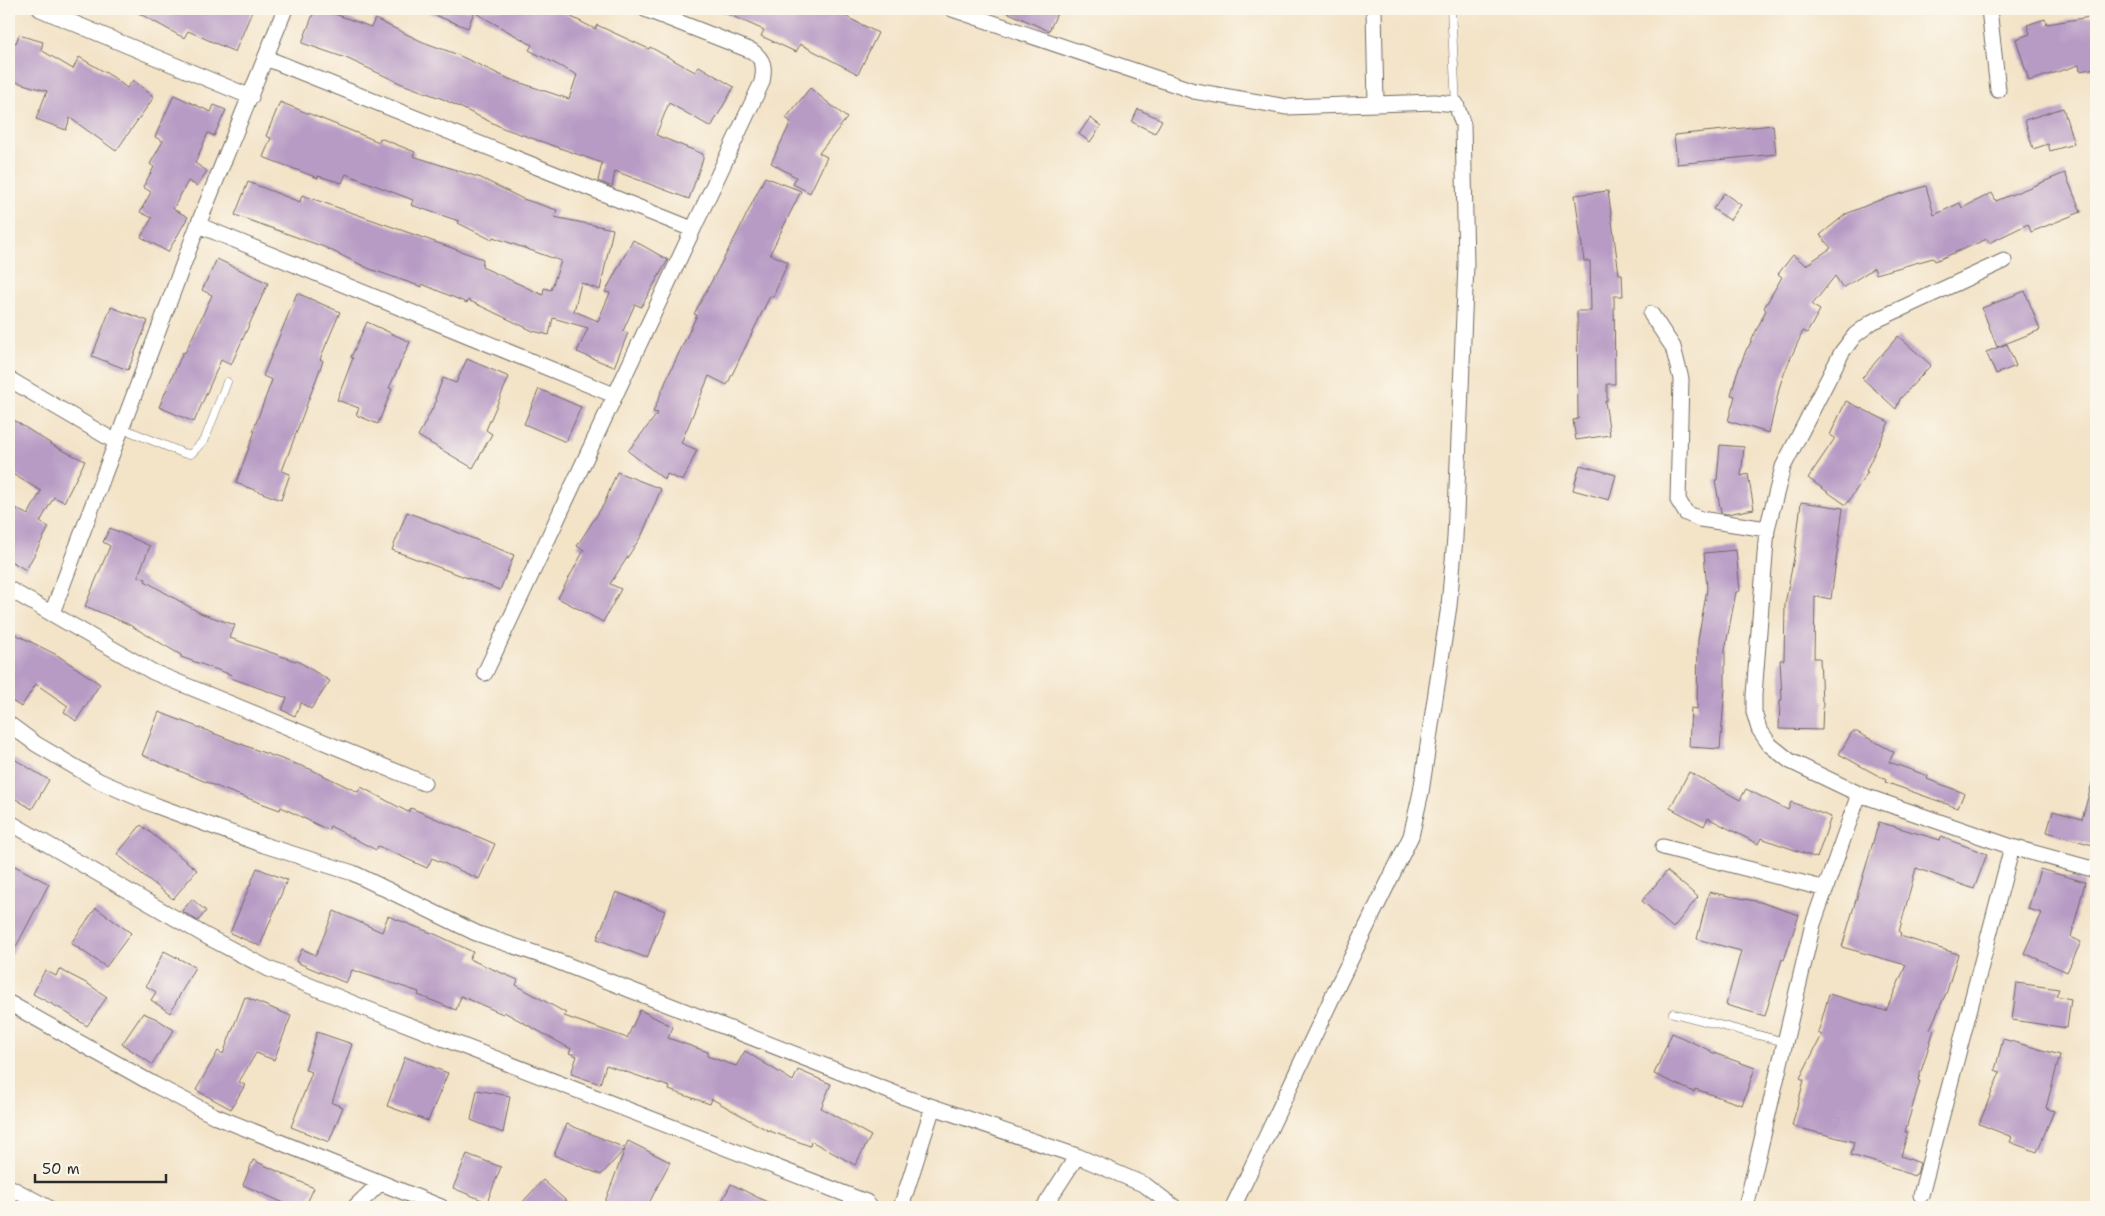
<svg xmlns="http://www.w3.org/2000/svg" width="2105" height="1216" font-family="'Shantell Sans',sans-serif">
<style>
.building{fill:#b89bc5}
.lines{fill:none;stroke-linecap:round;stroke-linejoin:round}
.lane-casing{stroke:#716b62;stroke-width:9}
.street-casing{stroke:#716b62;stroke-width:17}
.lane{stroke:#fff;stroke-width:8}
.street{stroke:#fff;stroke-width:15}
</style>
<rect width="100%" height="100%" fill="#fbf7ec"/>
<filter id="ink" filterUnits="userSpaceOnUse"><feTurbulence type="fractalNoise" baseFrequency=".02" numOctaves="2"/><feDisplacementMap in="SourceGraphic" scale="10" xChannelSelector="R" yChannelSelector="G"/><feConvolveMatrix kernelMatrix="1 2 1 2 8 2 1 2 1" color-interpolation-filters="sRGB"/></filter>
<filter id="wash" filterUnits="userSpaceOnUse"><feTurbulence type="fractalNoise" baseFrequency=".0096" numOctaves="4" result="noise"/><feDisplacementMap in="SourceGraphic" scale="20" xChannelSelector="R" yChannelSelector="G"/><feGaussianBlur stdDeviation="1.12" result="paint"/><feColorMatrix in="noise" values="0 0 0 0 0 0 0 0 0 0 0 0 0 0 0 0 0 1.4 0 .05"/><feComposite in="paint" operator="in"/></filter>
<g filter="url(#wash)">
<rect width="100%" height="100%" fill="#f3e3c7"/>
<g id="blocks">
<path class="building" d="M131 9H253L235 52 188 31 184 38Z
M315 9H321L371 27 375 19 423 42 456 54 509 79 569 99 577 75 529 50 532 45 474 12 468 28 422 10 556 9 595 29 597 25 649 49 650 47 695 72 699 66 734 87 711 127 669 103 656 135 703 154V159L689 199 615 171 612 187 598 181 602 163 503 128 443 99 402 84 346 58 302 43Z
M716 9H831L878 33 858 74 800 44 796 52 761 36 764 30Z
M1000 9H1059L1049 31Z
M2096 16V68L2080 71 2079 65 2029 81 2016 39 2030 34 2027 25 2045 19 2047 24Z
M19 35 43 42 41 50 73 69 79 57 113 77 127 88 133 80 154 97 116 151 70 118 66 130 36 119 47 91 9 80V40L16 43Z
M810 88 847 118 819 153 827 157 810 193 793 184 796 177 771 163 791 122 786 118Z
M174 95 211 112 214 105 226 110 214 136 208 133 195 163 207 171 197 186 188 181 173 209 188 217 168 252 141 237 152 218 140 212 151 192 143 187 154 167 150 164 163 141 155 137Z
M280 102 379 142 380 138 415 152 413 156 481 178 523 199 557 210 554 217 613 229 600 290 581 283 574 311 598 321 610 293 605 292 633 240 668 260 641 307 635 304 623 331 628 333 614 367 577 352 588 328 553 318 549 335 533 331 468 300 467 303 422 284V287L370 269 324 247 235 215 248 182 300 202 302 195 483 259 482 267 543 295 544 288 551 290 561 261 493 237 492 240 458 223 459 221 411 205 413 200 346 174 342 183 318 176V178L263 157 271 138 266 136Z
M2063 108 2074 144 2050 151 2048 144 2033 149 2025 120Z
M1138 109 1162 120 1155 133 1132 122Z
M1090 118 1101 126 1090 142 1079 134Z
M1773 125 1776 154 1677 164 1674 135Z
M2065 173 2081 212 2031 232 2028 224 1989 243 1987 239 1935 261 1933 258 1876 274 1874 268 1843 288 1835 276 1812 305 1820 310 1807 333 1803 331 1787 366 1780 385 1769 433 1728 421 1735 396 1731 395 1737 373 1747 348H1748L1766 310 1764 308 1782 277 1778 274 1793 255 1806 265 1831 248 1820 235 1846 214 1877 201 1926 186 1934 215 1960 203 1962 208 1992 193 1996 201Z
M765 177 801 191 770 254 788 262 773 297 770 296 727 385 709 376 681 443 697 450 683 481 667 474 665 480 628 451 658 413 653 412 669 374 697 315 694 314 738 232Z
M1608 191 1619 274H1622L1623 296H1614L1615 384H1607V401H1605L1610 435 1576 440 1573 420 1578 419 1577 311H1591L1590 261H1584L1575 195Z
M1724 193 1741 205 1730 220 1713 209Z
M217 259 268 283 231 365 221 360 194 422 159 407 183 352 185 353 212 295 202 290Z
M2025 291 2040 330 1997 347 1982 308Z
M297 293 340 312 320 359 323 361 282 471 290 474 281 500 236 483 255 431H253L272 380 263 376Z
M111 307 148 321 128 370 92 356Z
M367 322 410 342 389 388 392 389 378 424 356 415 359 408 337 400 353 358 351 357Z
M1898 336 1931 365 1900 399 1896 409 1862 378Z
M2007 344 2016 366 1996 374 1986 352Z
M467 359 509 377 486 430 492 434 473 468 418 436 437 400 435 399 443 378 456 383Z
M539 389 581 407 566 442 524 424Z
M1846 401 1889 422 1866 471 1868 472 1846 505 1808 478 1835 438 1830 435Z
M9 417 56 447 85 461 64 502 54 497 40 522 49 527 26 570 9 560V516L13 507 28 515 41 491 9 472Z
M1720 445 1744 447 1741 476 1748 474 1754 509 1727 514 1721 513 1715 480H1717Z
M1580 465 1616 475 1609 500 1573 490Z
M617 472 661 489 642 535 610 584 621 589 603 622 558 598 584 550 577 546 604 504Z
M1801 502 1843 508 1831 599 1815 596 1814 658H1820L1822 701 1823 702 1822 730 1779 729 1780 700H1782L1780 660H1784L1785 604 1795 552Z
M407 512 514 555 500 590 392 550Z
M110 528 150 546 138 576 146 579 145 581 200 613 235 625 230 638 295 661 296 660 330 681 311 709 301 703 295 716 282 710 287 698 231 678 232 675 181 657V655L128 624 85 606 110 546 103 542Z
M1736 550 1740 591 1736 592 1725 650V689L1720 749 1689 747 1691 708 1697 709 1698 640 1707 589 1704 553Z
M15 634 57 655 100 684 76 721 64 712 68 706 36 684 21 707 9 699V646Z
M159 712 259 751 310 769 358 792 361 787 408 812 411 808 495 844 479 879 432 858 427 868 378 846 376 850 330 826 328 830 281 807 280 810 225 790 142 755Z
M1852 732H1857L1894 752 1889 762 1928 776 1927 779 1964 793 1958 808 1885 782 1886 780 1839 754Z
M9 756 49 780 32 809 9 795Z
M1689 772 1740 800 1746 789 1788 810 1791 802 1831 817 1817 858 1761 838 1758 844 1708 818 1704 826 1670 808Z
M2092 783 2096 784V846L2047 832 2053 811 2082 819Z
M1879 822 1940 840 1941 837 1987 854 1974 889 1916 868 1899 932 1901 933 1900 936 1958 954 1947 991 1930 1029 1934 1030 1918 1081H1920L1905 1132H1908L1901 1156 1920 1163 1917 1174H1915L1914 1176 1901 1171V1170L1851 1155 1854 1142 1792 1126 1804 1080 1800 1078 1822 1035 1818 1033 1829 994 1886 1011 1906 965 1842 947Z
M141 825 197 870 173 899 117 854Z
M9 863 49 884 9 960Z
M257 868 287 880 260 946 230 933Z
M2040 869 2085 882 2071 937 2081 942 2067 972 2024 953 2042 913 2028 909Z
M1667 871 1698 897 1673 928 1642 901Z
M616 892 665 911 647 958 597 939Z
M1709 892 1760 902 1799 915 1784 960 1782 959 1765 1016 1726 1005 1741 951 1697 939Z
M192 899 206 911 198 921 182 911Z
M96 908 131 933 106 967 71 943Z
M334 911 382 932 388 916 437 935 473 952 469 959 518 980 516 985 566 1013 564 1016 627 1038 640 1010 673 1027 668 1038 708 1052 707 1056 736 1066 745 1051 793 1081 798 1070 831 1084 821 1108 871 1136 855 1165 811 1141 810 1146 767 1130 712 1099 710 1104 669 1090 670 1087 606 1065 600 1084 571 1074 577 1056 569 1053 571 1049 504 1012 503 1014 461 996 456 1010 418 995 419 992 352 970 346 983 296 962 302 949 316 955Z
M164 951 195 967 170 1013 151 1000 156 992 146 986Z
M59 969 88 984 107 997 87 1026 61 1009 33 994 45 970 56 976Z
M2017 983 2059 989 2056 996 2071 999 2067 1028 2012 1020Z
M245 997 291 1016 274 1060 256 1053 239 1082 245 1085 231 1109 196 1090 218 1051 223 1054Z
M143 1013 157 1019 174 1030 152 1064 122 1044Z
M317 1032 352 1044 332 1103 343 1107 329 1142 291 1127 312 1072 305 1070Z
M1672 1033 1711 1051V1052L1755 1068 1742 1105 1695 1089 1694 1092 1654 1074Z
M2003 1039 2060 1055 2046 1108 2054 1111 2037 1152 2010 1142 2012 1137 1979 1124 2000 1072 1995 1070Z
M405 1057 448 1073 428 1121 387 1106Z
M477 1090 510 1096 503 1133 471 1120Z
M567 1124 625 1148 628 1141 670 1162 647 1207H603L625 1149 601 1175 554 1155Z
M467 1154 501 1167 487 1202 453 1188Z
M253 1160 314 1188 305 1207H293L243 1185Z
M543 1180 573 1207H518Z
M731 1184 777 1207H719Z"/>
</g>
</g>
<g filter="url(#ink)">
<use href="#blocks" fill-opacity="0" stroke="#716b62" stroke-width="1"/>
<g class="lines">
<g class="lane-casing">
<path id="lane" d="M1451 9 1456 104
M122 428 183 453 191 454 205 439 227 382
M1673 1013 1785 1042"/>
</g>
<g class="street-casing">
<path id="street" d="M40 9 251 97
M952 9 1194 91 1287 107 1376 104
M1989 9 1998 90
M266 58 692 229
M198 225 614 395
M2004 261 1872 322 1855 335 1842 352 1783 467 1767 529 1754 695V712L1759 729 1770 745 1790 761 1859 794 2012 847 2096 870
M1651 314 1673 347 1681 379 1678 500 1686 513 1700 519 1767 529
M9 379 116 442
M9 589 153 672 424 783
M52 613 198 225 285 9
M485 673 762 82C765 67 764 60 752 51L645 9
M9 724 36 744 99 781 157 806 264 845 353 873 476 933 549 958 904 1097 1077 1156 1145 1185 1174 1207
M9 822 206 936 269 969 362 1007 866 1202 870 1207
M1663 847 1826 889
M9 1003 153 1084 215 1116 441 1207
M9 1187 47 1207
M1921 1195 2012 847
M355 1207 380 1183
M901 1207 933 1107
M1044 1207 1077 1156
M1233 1207 1339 983 1411 836 1421 792 1449 606 1455 538 1466 264 1463 125 1456 104 1435 102 1376 104 1374 9
M1746 1207 1813 924 1859 794"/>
</g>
<use href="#lane" class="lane"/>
<use href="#street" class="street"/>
</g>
</g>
<rect width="2105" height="1216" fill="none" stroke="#fbf7ec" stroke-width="30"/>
<path d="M35 1174v8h131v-8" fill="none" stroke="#2b2b2b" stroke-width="2.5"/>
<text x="42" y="1174" font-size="15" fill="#2b2b2b" stroke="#fbf7ec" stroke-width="4" paint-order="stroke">50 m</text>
</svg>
